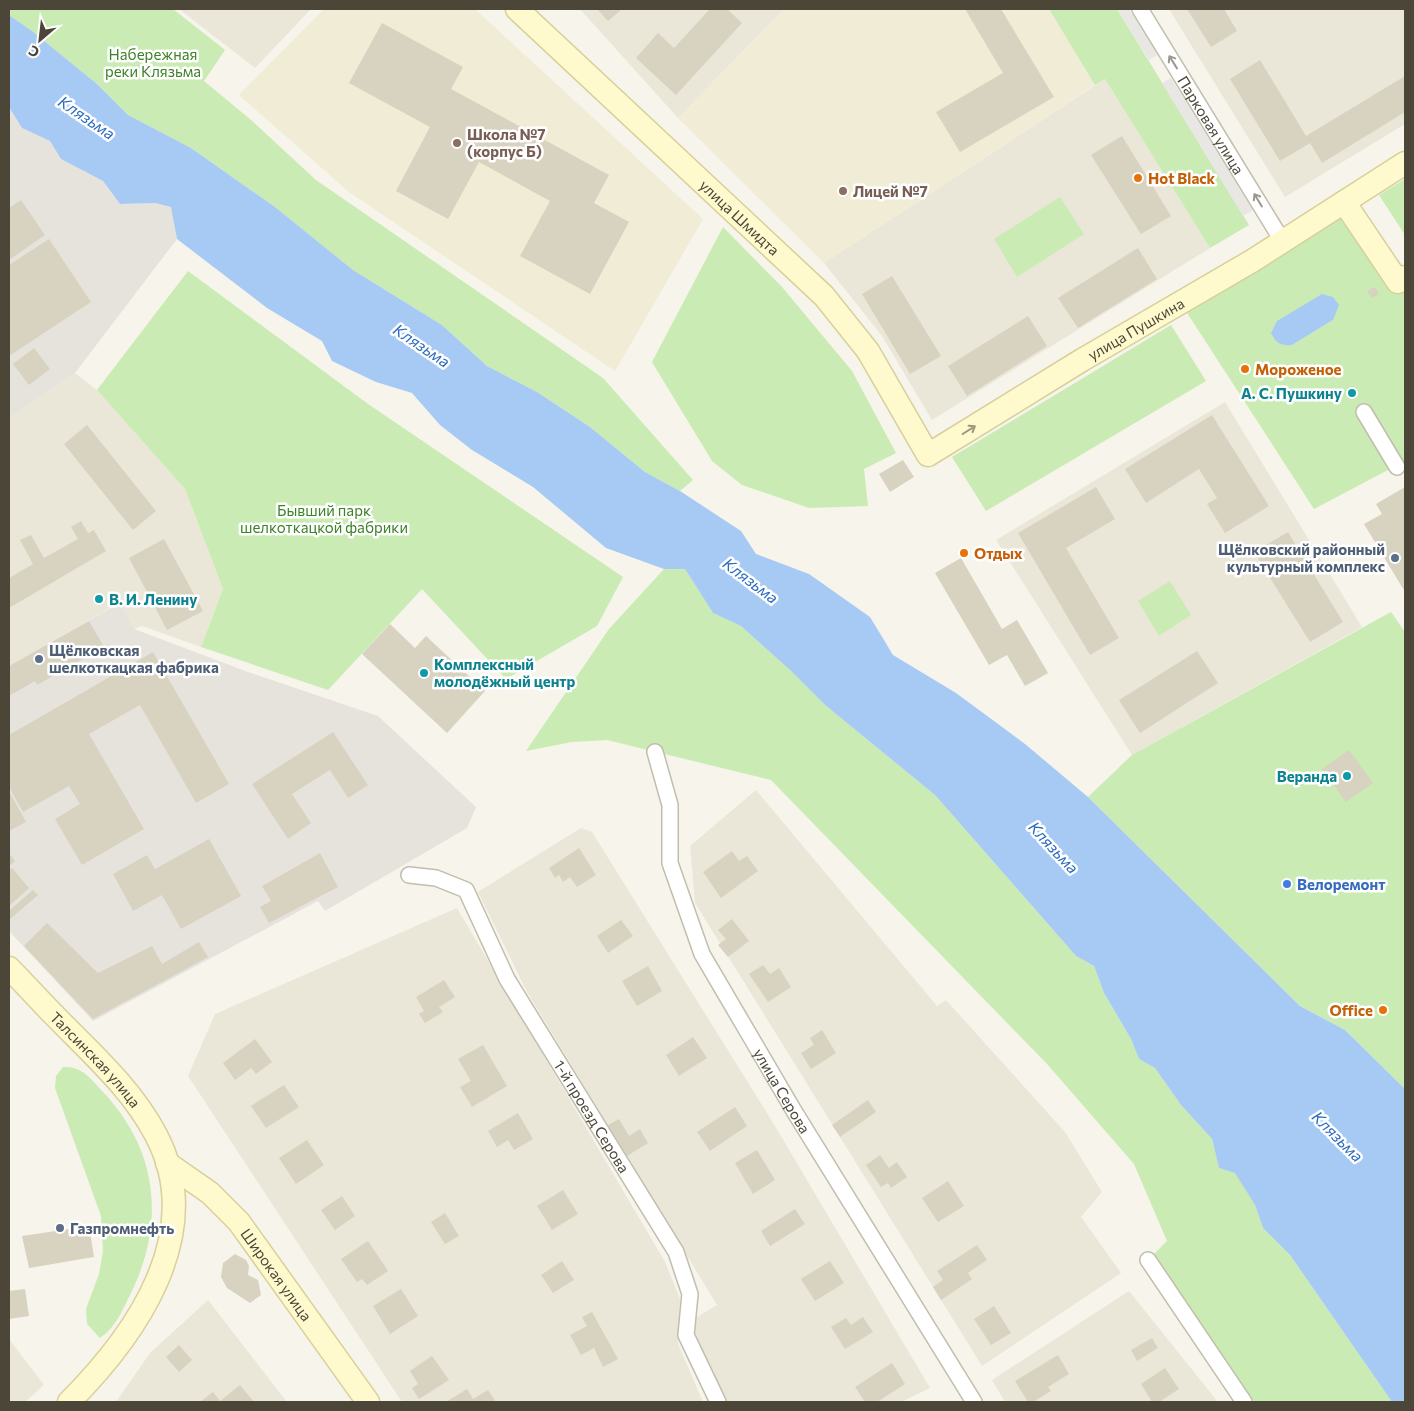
<svg xmlns="http://www.w3.org/2000/svg" width="1414" height="1411" font-family="Commissioner,sans-serif">
<style>
.residential{fill:#eae7d9}
.industrial{fill:#e6e3dd}
.education{fill:#f0ecd5}
.green{fill:#caebb3;fill-rule:evenodd}
.parking{fill:#e8e7e3}
.water{fill:#a7caf4}
.building{fill:#d8d2c0}
.lines{fill:none;stroke-linecap:round;stroke-linejoin:round}
.street-casing{stroke:#c2bead;stroke-width:18}
.secondary-casing{stroke:#d8d09a;stroke-width:25}
.street{stroke:#fff;stroke-width:15}
.secondary{stroke:#fffacd;stroke-width:22}
.oneway{stroke:#9c9992}
.oneway2{stroke:#9c977b}
.education-dot{fill:#8d6e63;stroke:#fff;stroke-width:2}
.food-dot{fill:#e8710a;stroke:#fff;stroke-width:2}
.culture-dot{fill:#0f9aa8;stroke:#fff;stroke-width:2}
.service-dot{fill:#5c6f8a;stroke:#fff;stroke-width:2}
.shop-dot{fill:#3f7fe0;stroke:#fff;stroke-width:2}
.labels{text-anchor:middle;dominant-baseline:central;stroke-width:5;stroke-linejoin:round;paint-order:stroke}
.park-label{font-size:15px;fill:#3d8128;stroke:#fff}
.street-label{font-size:15px;fill:#4b4638;stroke:#fff}
.education-label{font-size:15px;font-weight:bold;fill:#785e54;stroke:#fff;text-anchor:start}
.food-label{font-size:15px;font-weight:bold;fill:#c56008;stroke:#fff;text-anchor:start}
.culture-label{font-size:15px;font-weight:bold;fill:#0d838f;stroke:#fff;text-anchor:end}
.service-label{font-size:15px;font-weight:bold;fill:#4e5e75;stroke:#fff;text-anchor:start}
.shop-label{font-size:15px;font-weight:bold;fill:#366cbe;stroke:#fff;text-anchor:start}
.water-label{font-size:16px;font-style:italic;fill:#2b6bbd;stroke:#fff}
</style>
<rect width="100%" height="100%" fill="#f6f4eb"/>
<path class="residential" d="M179 9H311L255 68Z
M580 9H784L678 118Z
M1169 9H1405V124L1285 197Z
M1105 79 1210 248 932 420 882 336 824 263Z
M75 373 97 390 185 489 223 589 201 647 142 626 134 629 119 603 9 666V418Z
M1225 402 1362 627 1132 755 996 540Z
M756 790 937 1006 946 1000 1065 1132 1102 1192 1081 1217 1121 1273 982 1366 695 903 690 846Z
M581 828 592 832 775 1126 930 1388 901 1402H722L693 1331 692 1320 717 1305 527 992 478 892Z
M457 908 665 1262 680 1299 678 1344 703 1402H402L188 1076 215 1014Z
M1129 1291 1218 1402H1005L992 1380Z
M208 1300 287 1402H116L150 1353Z
M9 1339 44 1385 25 1402H9Z"/>
<path class="industrial" d="M9 107 22 128 50 141 61 159 103 181 120 204 155 203 172 207 177 239 75 373 9 418Z
M120 603 134 629 248 672 378 716 476 807 467 828 325 911 318 901 93 1021 9 931V666Z"/>
<path class="education" d="M324 9H475L703 219 615 371 349 192 239 95Z
M784 9H1049L1095 85 824 263 678 118Z"/>
<path class="green" d="M9 9H173L225 50 204 81 251 120 316 180 603 378 693 480 680 491 645 472 590 427 537 392 487 366 442 325 353 270 275 207 191 148 128 115 97 84 32 31 9 15Z
M1049 9H1117L1249 225 1210 248 1105 79 1095 85Z
M1405 179V235L1379 195Z
M1060 197 1084 234 1017 277 994 239Z
M1344 202 1405 294V461L1314 509 1180 302ZM1333 320 1292 345 1279 344Z
M723 227 782 287 852 371 896 453 864 469 868 506 809 508 742 485 712 461 652 362Z
M188 271 368 404 623 577 597 626 506 679 422 589 328 690 201 647 223 589 185 489 97 390Z
M1171 325 1206 381 986 511 952 457Z
M664 569H685L713 613 741 626 791 671 825 705 935 795 1076 956 1094 966 1104 993 1131 1039 1139 1059 1155 1068 1181 1105 1212 1139 1219 1168 1235 1172 1255 1205 1263 1228 1290 1255 1392 1402H1244L1148 1260 1167 1241 1134 1164 1048 1065 771 780 607 740 572 742 526 751 609 629Z
M1170 581 1191 615 1159 636 1138 601Z
M1391 612 1405 632V1089L1345 1030 1300 1006 1088 797 1132 755Z
M63 1067C82 1066 90 1078 103 1092 158 1150 166 1223 130 1295 122 1311 116 1327 100 1338L87 1324 86 1309 99 1274 103 1251 101 1216 55 1088 56 1076Z"/>
<path class="parking" d="M1117 9H1129L1158 55 1149 60Z
M1171 78 1253 210 1243 216 1162 83Z"/>
<path class="water" d="M9 15 32 31 97 84 128 115 191 148 275 207 353 270 442 325 487 366 537 392 590 427 645 472 680 491 741 531 756 554 809 574 870 617 893 655 956 693 1025 744 1088 797 1300 1006 1345 1030 1405 1089V1402H1392L1290 1255 1263 1228 1255 1205 1235 1173 1219 1168 1212 1139 1181 1105 1155 1068 1139 1059 1131 1039 1104 993 1094 966 1076 956 935 795 825 705 791 671 741 626 713 613 685 569H664L606 548 533 487 472 450 440 425 412 393 376 382 332 361 322 341 267 308 177 239 171 207 155 203 120 204 103 181 61 159 50 141 22 128 9 107Z
M1322 294 1333 297 1339 305 1333 320 1292 345C1280 346 1276 343 1271 333L1277 321Z"/>
<path class="building" d="M597 9H622L608 21Z
M710 9H727L742 23 676 95 636 58 658 33 674 48Z
M965 9H1001L1054 97 960 152 936 112 1003 73Z
M1187 9H1224L1237 31 1211 47Z
M382 23 463 67 451 89 609 175 594 203 629 222 590 294 520 256 550 201 479 162 448 219 396 191 430 127 349 83Z
M1260 60 1306 136 1405 76V112L1322 163 1310 143 1280 161 1230 79Z
M1122 136 1171 216 1141 234 1091 155Z
M21 200 45 235 9 260V208Z
M49 239 91 302 9 356V265Z
M1138 248 1157 279 1078 328 1058 298Z
M892 276 941 356 910 374 862 294Z
M1375 287 1379 294 1372 298 1367 291Z
M1028 316 1047 346 967 396 948 366Z
M34 348 50 369 29 385 13 364Z
M1246 365 1249 370 1244 373 1241 368Z
M1212 415 1269 506 1225 533 1207 504 1217 498 1199 469 1146 503 1125 469Z
M87 425 156 511 133 530 64 444Z
M903 460 914 477 890 492 879 474Z
M1096 487 1115 519 1066 548 1119 638 1090 655 1018 533Z
M1405 487V592L1364 524 1382 514 1376 504Z
M81 521 88 533 94 530 106 551 9 608V578L33 564 20 540 31 535 44 558 78 539 71 527Z
M1288 532 1343 622 1310 642 1254 552Z
M164 539 203 611 167 630 129 558Z
M961 558 1002 629 1017 620 1048 673 1025 686 1007 655 989 665 935 573Z
M89 621 104 647 37 685 35 681 9 696V666Z
M390 624 415 648 426 636 485 691 447 733 362 654Z
M1197 651 1218 683 1140 733 1119 700Z
M153 652 229 784 196 803 140 705 89 734 144 829 82 865 55 819 80 804 69 786 23 812 9 787V735Z
M333 732 368 785 348 798 330 770 292 794 311 823 288 839 252 784Z
M1349 750 1373 783 1346 802 1322 769Z
M9 791 26 822 9 831Z
M209 839 241 896 181 929 162 895 133 911 113 874 147 855 155 869Z
M579 848 596 875 577 887 570 877 563 882 559 875 555 878 549 868Z
M732 851 739 861 747 856 758 871 721 898 703 872Z
M9 853 15 861 9 866Z
M320 853 338 887 269 923 260 907 271 901 262 886Z
M12 868 29 888 9 906V870Z
M33 890 38 895 9 920V911Z
M732 919 749 941 728 957 718 945 726 939 718 930Z
M621 920 633 936 608 953 597 936Z
M47 923 98 973 152 946 162 964 199 942 208 957 93 1019 24 946Z
M763 965 770 974 779 968 791 987 768 1002 749 974Z
M648 966 662 991 637 1006 622 981Z
M444 980 455 997 439 1007 443 1012 425 1023 419 1014 424 1011 416 997Z
M822 1030 836 1053 811 1069 801 1053 814 1045 810 1038Z
M693 1037 707 1058 679 1076 666 1055Z
M255 1039 272 1062 256 1074 251 1068 235 1080 223 1063Z
M483 1045 507 1086 472 1107 460 1087 471 1081 458 1059Z
M284 1085 299 1107 266 1128 251 1106Z
M868 1100 876 1112 840 1137 832 1125Z
M735 1107 747 1126 710 1151 697 1132Z
M518 1113 533 1139 514 1150 508 1140 497 1147 488 1131Z
M619 1119 629 1136 640 1129 648 1143 627 1156 608 1125Z
M307 1140 324 1165 296 1184 279 1158Z
M757 1150 775 1180 753 1194 735 1163Z
M880 1155 889 1168 897 1162 907 1177 891 1188 888 1183 881 1187 866 1165Z
M948 1181 964 1206 938 1222 922 1198Z
M563 1190 578 1214 552 1230 537 1206Z
M342 1196 355 1216 335 1230 321 1210Z
M795 1209 805 1224 770 1246 761 1231Z
M445 1213 459 1236 445 1244 431 1222Z
M89 1226 94 1257 29 1268 22 1236Z
M368 1241 388 1271 367 1285 362 1279 357 1282 341 1259Z
M977 1245 987 1260 968 1273 972 1279 941 1300 933 1287 943 1280 937 1271Z
M235 1254 246 1260 249 1266 248 1275 258 1280 261 1295 250 1303 227 1288 221 1277 223 1263Z
M562 1261 574 1280 553 1293 541 1275Z
M830 1261 844 1283 815 1301 801 1279Z
M25 1289 29 1316 9 1319V1291Z
M401 1289 418 1316 390 1334 373 1306Z
M994 1306 1011 1333 991 1345 974 1319Z
M592 1312 618 1359 603 1367 594 1348 581 1355 570 1335 587 1326 582 1317Z
M863 1317 873 1332 845 1349 831 1327 846 1318 851 1325Z
M1152 1338 1158 1348 1137 1361 1131 1350Z
M179 1345 192 1360 179 1372 166 1357Z
M1058 1355 1069 1374 1048 1387 1051 1391 1033 1402H1028L1015 1381Z
M432 1356 449 1380 419 1399 412 1388 418 1384 410 1371Z
M892 1363 905 1384 877 1402H865L855 1387Z
M1165 1368 1179 1389 1159 1402H1152L1141 1384Z
M240 1385 254 1402H200L213 1392 220 1401Z
M467 1389 473 1399 488 1390 496 1402H446Z"/>
<g class="lines">
<g class="street-casing">
<g id="street">
<path id="s1" d="M1140 9 1283 242"/>
<path d="M1364 412 1397 467"/>
<path id="s2" d="M655 752 670 805V863L702 954 794 1111 974 1402"/>
<path id="s3" d="M409 875 436 878 466 890 507 979 676 1252 690 1294 686 1335 718 1402"/>
<path d="M1148 1260 1244 1402"/>
</g>
</g>
<g class="secondary-casing">
<g id="secondary">
<path id="s4" d="M517 9 824 296 868 351 928 455 1082 360 1252 261 1405 163"/>
<path d="M1344 202 1398 282 1405 277"/>
<path id="s5" d="M9 968C25 984 40 1001 56 1017 92 1054 132 1089 156 1135 208 1233 136 1335 69 1402"/>
<path id="s6" d="M167 1163 210 1193 239 1222 368 1402"/>
</g>
</g>
<use href="#street" class="street"/>
<use href="#secondary" class="secondary"/>
</g>
<defs><path id="oneway-shaft" d="M-6 0H5M1.5-3L5.5 0L1.5 3" fill="none" stroke-width="1.6" stroke-linecap="round" stroke-linejoin="round" transform="scale(1.25)"/></defs>
<g class="oneway">
<use href="#oneway-shaft" transform="translate(1173 62) rotate(-122)"/>
<use href="#oneway-shaft" transform="translate(1258 200) rotate(-121)"/>
</g>
<use class="oneway2" href="#oneway-shaft" transform="translate(969 430) rotate(-32)"/>
<g class="education-dot">
<circle cx="457" cy="143" r="5"/>
<circle cx="843" cy="191" r="5"/>
</g>
<g class="food-dot">
<circle cx="1138" cy="178" r="5"/>
<circle cx="1245" cy="369" r="5"/>
<circle cx="964" cy="553" r="5"/>
<circle cx="1383" cy="1010" r="5"/>
</g>
<g class="culture-dot">
<circle cx="1352" cy="393" r="5"/>
<circle cx="99" cy="599" r="5"/>
<circle cx="424" cy="673" r="5"/>
<circle cx="1347" cy="776" r="5"/>
</g>
<g class="service-dot">
<circle cx="1395" cy="558" r="5"/>
<circle cx="39" cy="659" r="5"/>
<circle cx="60" cy="1228" r="5"/>
</g>
<circle class="shop-dot" cx="1287" cy="884" r="5"/>
<g class="labels">
<g class="park-label">
<text x="153" y="54">Набережная<tspan x="153" dy="17">реки Клязьма</tspan></text>
<text x="324" y="510">Бывший парк<tspan x="324" dy="17">шелкоткацкой фабрики</tspan></text>
</g>
<g class="street-label">
<text stroke="none"><textPath href="#s1" startOffset="136">Парковая улица</textPath></text>
<text stroke="none"><textPath href="#s4" startOffset="305">улица Шмидта</textPath></text>
<text stroke="none"><textPath href="#s4" startOffset="854">улица Пушкина</textPath></text>
<text stroke="none"><textPath href="#s5" startOffset="126">Талсинская улица</textPath></text>
<text stroke="none"><textPath href="#s2" startOffset="368">улица Серова</textPath></text>
<text stroke="none"><textPath href="#s3" startOffset="319">1-й проезд Серова</textPath></text>
<text stroke="none"><textPath href="#s6" startOffset="158">Широкая улица</textPath></text>
</g>
<g class="education-label">
<text x="467" y="134">Школа №7<tspan x="467" dy="17">(корпус Б)</tspan></text>
<text x="853" y="191">Лицей №7</text>
</g>
<g class="food-label">
<text x="1148" y="178">Hot Black</text>
<text x="1255" y="369">Мороженое</text>
<text x="974" y="553">Отдых</text>
<text x="1373" y="1010" text-anchor="end">Office</text>
</g>
<g class="culture-label">
<text x="1342" y="393">А. С. Пушкину</text>
<text x="109" y="599" text-anchor="start">В. И. Ленину</text>
<text x="434" y="664" text-anchor="start">Комплексный<tspan x="434" dy="17">молодёжный центр</tspan></text>
<text x="1337" y="776">Веранда</text>
</g>
<g class="service-label">
<text x="1385" y="549" text-anchor="end">Щёлковский районный<tspan x="1385" dy="17">культурный комплекс</tspan></text>
<text x="49" y="650">Щёлковская<tspan x="49" dy="17">шелкоткацкая фабрика</tspan></text>
<text x="70" y="1228">Газпромнефть</text>
</g>
<g class="shop-label">
<text x="1297" y="884">Велоремонт</text>
</g>
<g class="water-label">
<text transform="translate(87 117) rotate(34)">Клязьма</text>
<text transform="translate(422 345) rotate(34)">Клязьма</text>
<text transform="translate(751 580) rotate(37)">Клязьма</text>
<text transform="translate(1054 847) rotate(47)">Клязьма</text>
<text transform="translate(1338 1136) rotate(45)">Клязьма</text>
</g>
</g>
<rect width="1414" height="1411" fill="none" stroke="#4b4638" stroke-width="20"/>
<g transform="translate(40 40) rotate(208)" stroke="#ffffff" stroke-width="4" paint-order="stroke">
<path d="M0-4L9 19L0 12L-9 19Z" fill="#4b4638"/>
<text y="-8" font-size="14" font-weight="bold" text-anchor="middle" fill="#4b4638">С</text>
</g>
</svg>
